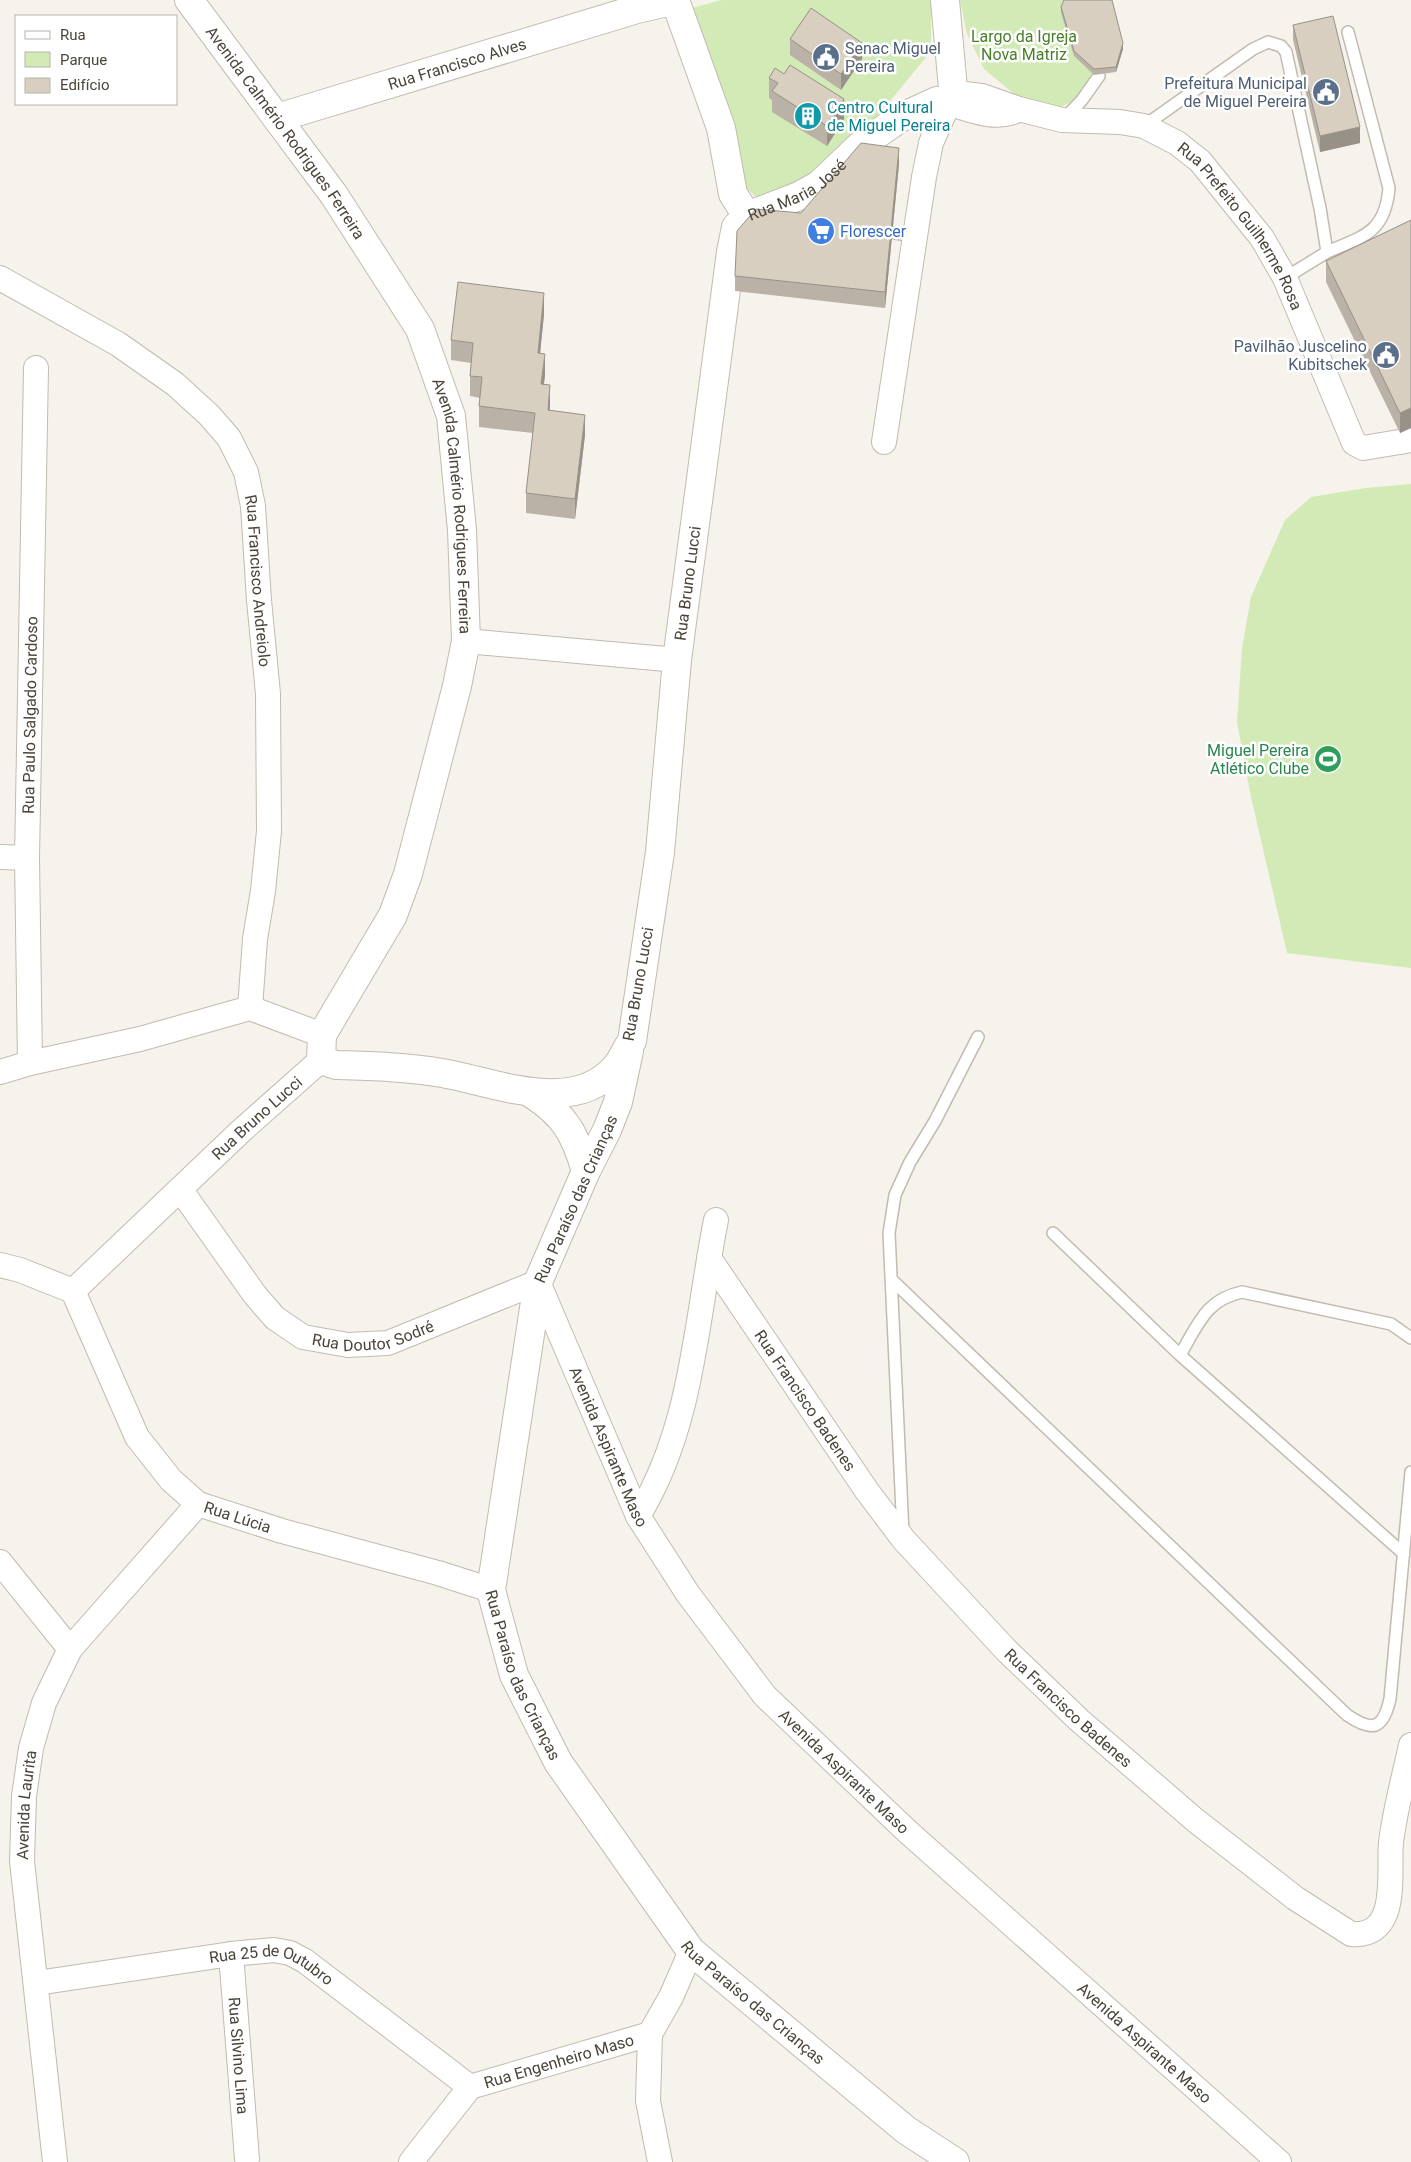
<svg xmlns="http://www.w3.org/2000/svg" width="1411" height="2162" font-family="Roboto,sans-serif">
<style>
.green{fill:#d2eab5}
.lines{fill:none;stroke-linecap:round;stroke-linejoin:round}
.service-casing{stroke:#c2bbae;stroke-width:14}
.minor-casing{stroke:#c2bbae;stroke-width:26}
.tertiary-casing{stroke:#c2bbae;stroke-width:30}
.service{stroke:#fff;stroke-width:11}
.minor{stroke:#fff;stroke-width:24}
.tertiary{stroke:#fff;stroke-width:28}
.wall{fill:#bab2a6}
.shaded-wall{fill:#979187}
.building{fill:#d8cfc1;stroke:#979187}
.labels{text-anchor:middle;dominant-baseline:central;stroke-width:5;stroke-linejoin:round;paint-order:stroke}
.park-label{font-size:16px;fill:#4a7f2a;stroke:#fff}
.service-label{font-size:16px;fill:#4e5e75;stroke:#fff;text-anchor:end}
.street-label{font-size:16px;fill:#4b4439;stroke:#fff}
.culture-label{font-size:16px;fill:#0d838f;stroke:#fff;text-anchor:start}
.shop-label{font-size:16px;fill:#366cbe;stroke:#fff;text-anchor:start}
.leisure-label{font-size:16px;fill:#27864d;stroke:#fff;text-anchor:end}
</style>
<rect width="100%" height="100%" fill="#f6f3ec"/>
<path class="green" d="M721 0H931V51L891 100 856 139 793 189 759 200 743 185 682 11Z
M960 0H1067L1061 13 1074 56 1094 75 1084 89 1071 102 1057 109 1020 99 984 69 967 34Z
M1411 484V968L1287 953 1251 797 1237 722 1242 648 1251 597 1285 520 1311 497 1366 488Z"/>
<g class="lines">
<g class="service-casing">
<path id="service" d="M1064 119 1082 100 1099 76
M1144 126 1253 49 1268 42 1281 46 1286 52 1320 208 1327 252 1285 278
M895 233 915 236
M1327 252C1364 236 1385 233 1389 188L1348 32
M1053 1233 1180 1355 1404 1554
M893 1281 1347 1715C1372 1732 1383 1730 1390 1699L1411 1472
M1180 1355C1198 1325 1205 1300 1242 1292L1391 1324 1411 1338
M903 1533 889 1233 895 1195 910 1162 935 1121 978 1037"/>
</g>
<g class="minor-casing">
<g id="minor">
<path id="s1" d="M956 93 982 96 1019 109 1062 120 1120 122 1144 126 1177 143 1200 161 1262 238 1285 278 1354 443 1363 448 1411 440"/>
<path d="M954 105C976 112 995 120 1018 110"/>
<path id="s2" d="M0 278 118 344 175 384 209 415 229 438 246 472 253 506 259 600 268 694 269 831 263 891 255 939 250 1008"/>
<path d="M884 442 924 177 931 143 947 107"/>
<path d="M466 641 677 660"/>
<path d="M0 857 27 858"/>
<path id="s3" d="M30 1063 27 858 36 368"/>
<path d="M0 1072 30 1063 140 1039 250 1008 322 1035"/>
<path id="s4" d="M180 1189 255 1295 275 1318 303 1337 348 1345 388 1343 538 1282 638 1516 688 1594 765 1696 908 1832 1279 2162"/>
<path id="s5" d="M709 1258 867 1491 904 1540 1006 1650 1079 1720 1195 1820 1295 1898 1351 1934C1401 1938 1388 1872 1391 1842 1395 1810 1404 1777 1411 1745"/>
<path id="s6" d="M0 1265 20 1270 73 1291 241 1131 321 1060"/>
<path id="s7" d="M73 1291 137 1437 171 1480 198 1504 282 1531 438 1573 491 1590"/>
<path d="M638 1516C693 1427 696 1320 716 1220"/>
<path d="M0 1562 70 1649"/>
<path id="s8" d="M231 1954 247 2159"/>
<path id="s9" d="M37 1983 231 1954 274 1950 290 1953 305 1961 470 2087"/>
<path d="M650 2034 648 2101 660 2162"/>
<path id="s10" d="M55 2162 22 1861 24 1796 31 1748 44 1703 70 1649 198 1504"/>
<path id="s11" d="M411 2162 470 2087 650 2034 671 1997 691 1951"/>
</g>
</g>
<g class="tertiary-casing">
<g id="tertiary">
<path id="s12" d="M189 0 334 195 420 329 451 416 462 530 466 641 457 686 408 874 393 915 322 1035 321 1060 336 1065C371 1066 408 1067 442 1073 495 1082 573 1117 616 1067 622 1060 626 1049 632 1041L660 852 677 660 731 252 736 227 747 216"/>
<path id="s13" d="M675 0 721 128 733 194 747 216 799 196 819 185 860 146 900 118 937 101"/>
<path d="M945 0 953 89"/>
<path id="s14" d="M277 118 637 9 676 0"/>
<path id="s15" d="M629 1051 618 1102 607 1130 586 1171 538 1282 491 1590 514 1675 558 1762 691 1951 906 2130 955 2162"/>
<path d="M532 1094C565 1115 575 1134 586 1171"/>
</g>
</g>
<use href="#service" class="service"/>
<use href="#minor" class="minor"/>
<use href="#tertiary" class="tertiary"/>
</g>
<path class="wall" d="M1061 7 1123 49 1116 72 1094 75 1074 56 1061 13Z
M1293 25 1360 143 1320 152 1293 40Z
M790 39 862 59 841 90 790 55Z
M769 78 844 119 827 146 772 112V100L769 98Z
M899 164 885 308 735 291V276L801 213Z
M1411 220V428L1400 433 1326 282V261Z
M544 314 540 353 545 375 544 384 550 405V410L585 435 575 519 526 513V493L533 433 479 427V406L480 398 470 396V376L471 363 451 360V340Z"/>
<path class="shaded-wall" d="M862 43V59L841 90V74Z
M1123 43V49L1116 72V67Z
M844 99V119L827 146V126Z
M1360 127V143L1320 152V136Z
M899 148V164L885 308V292Z
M544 293V314L538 374V353Z
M545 354V375L541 404V384Z
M550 385V405L548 431V410Z
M1411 408V428L1400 433V413Z
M585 415V435L575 519V499Z"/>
<path class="building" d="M1064 0H1112L1123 43 1116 67 1094 69 1074 51 1061 7Z
M811 8 862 43 841 74 790 39Z
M1333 16 1360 127 1320 136 1293 25Z
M790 65 844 99 827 126 772 91 778 83 769 78 775 68 784 74Z
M861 143 899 148 885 292 735 276 737 231 756 209 801 213Z
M1411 220V408L1400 413 1326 261Z
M458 282 544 293 538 353 545 354 541 384 550 385 548 410 585 415 575 499 526 493 535 413 479 406 482 377 470 376 473 343 451 340Z"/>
<defs>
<g id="civic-disc" transform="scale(1.4375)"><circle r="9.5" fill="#5c6f8a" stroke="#fff"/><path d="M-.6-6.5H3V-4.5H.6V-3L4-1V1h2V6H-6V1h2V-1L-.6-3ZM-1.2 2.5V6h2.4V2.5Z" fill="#fff"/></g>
<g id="building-disc" transform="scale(1.4375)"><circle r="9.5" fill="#0f9aa8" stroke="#fff"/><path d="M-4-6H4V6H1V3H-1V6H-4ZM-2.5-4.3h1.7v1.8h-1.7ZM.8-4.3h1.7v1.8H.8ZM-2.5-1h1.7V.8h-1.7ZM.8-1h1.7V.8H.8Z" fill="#fff"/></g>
<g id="supermarket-disc" transform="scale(1.4375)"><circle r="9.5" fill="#3f7fe0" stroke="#fff"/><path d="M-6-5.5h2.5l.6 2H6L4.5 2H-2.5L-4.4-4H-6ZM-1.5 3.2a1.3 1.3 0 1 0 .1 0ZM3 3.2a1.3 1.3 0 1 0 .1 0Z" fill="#fff"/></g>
<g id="stadium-disc" transform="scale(1.4375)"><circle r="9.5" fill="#2e9e5b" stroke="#fff"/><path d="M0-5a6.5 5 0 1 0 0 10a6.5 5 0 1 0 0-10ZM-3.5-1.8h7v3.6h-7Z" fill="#fff"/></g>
</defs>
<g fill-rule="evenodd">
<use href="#civic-disc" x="826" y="57"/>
<use href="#civic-disc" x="1326" y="92"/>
<use href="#building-disc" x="808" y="116"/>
<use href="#supermarket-disc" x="821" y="231"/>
<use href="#civic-disc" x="1386" y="355"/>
<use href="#stadium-disc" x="1328" y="759"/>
</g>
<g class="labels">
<g class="park-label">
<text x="1024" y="36">Largo da Igreja<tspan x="1024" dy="18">Nova Matriz</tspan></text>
</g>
<g class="service-label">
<text x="845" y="48" text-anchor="start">Senac Miguel<tspan x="845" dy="18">Pereira</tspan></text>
<text x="1307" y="83">Prefeitura Municipal<tspan x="1307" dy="18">de Miguel Pereira</tspan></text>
<text x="1367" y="346">Pavilhão Juscelino<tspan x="1367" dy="18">Kubitschek</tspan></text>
</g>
<g class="street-label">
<text stroke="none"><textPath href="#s14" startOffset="188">Rua Francisco Alves</textPath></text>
<text stroke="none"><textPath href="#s12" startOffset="164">Avenida Calmério Rodrigues Ferreira</textPath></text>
<text stroke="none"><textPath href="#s13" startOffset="286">Rua Maria José</textPath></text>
<text stroke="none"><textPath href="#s1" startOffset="335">Rua Prefeito Guilherme Rosa</textPath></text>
<text stroke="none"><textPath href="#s12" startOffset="584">Avenida Calmério Rodrigues Ferreira</textPath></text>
<text stroke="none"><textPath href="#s2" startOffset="429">Rua Francisco Andreiolo</textPath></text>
<text stroke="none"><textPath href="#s12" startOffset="1966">Rua Bruno Lucci</textPath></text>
<text stroke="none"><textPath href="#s3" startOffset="348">Rua Paulo Salgado Cardoso</textPath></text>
<text transform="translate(638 984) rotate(-80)">Rua Bruno Lucci</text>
<text stroke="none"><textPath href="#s6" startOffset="330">Rua Bruno Lucci</textPath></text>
<text transform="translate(576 1199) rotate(-66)">Rua Paraíso das Crianças</text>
<text stroke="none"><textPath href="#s4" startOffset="266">Rua Doutor Sodré</textPath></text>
<text stroke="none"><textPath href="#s5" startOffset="172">Rua Francisco Badenes</textPath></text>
<text stroke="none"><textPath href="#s4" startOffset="621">Avenida Aspirante Maso</textPath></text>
<text stroke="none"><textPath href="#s7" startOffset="292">Rua Lúcia</textPath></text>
<text stroke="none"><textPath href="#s15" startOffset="652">Rua Paraíso das Crianças</textPath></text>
<text stroke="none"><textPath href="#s5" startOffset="578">Rua Francisco Badenes</textPath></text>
<text stroke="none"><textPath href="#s4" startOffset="1026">Avenida Aspirante Maso</textPath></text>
<text stroke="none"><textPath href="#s10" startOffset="359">Avenida Laurita</textPath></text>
<text stroke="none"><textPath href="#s9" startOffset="240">Rua 25 de Outubro</textPath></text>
<text stroke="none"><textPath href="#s15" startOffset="1058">Rua Paraíso das Crianças</textPath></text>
<text stroke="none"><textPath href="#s4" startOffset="1431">Avenida Aspirante Maso</textPath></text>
<text stroke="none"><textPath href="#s8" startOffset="102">Rua Silvino Lima</textPath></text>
<text stroke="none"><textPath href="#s11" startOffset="188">Rua Engenheiro Maso</textPath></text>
</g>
<g class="culture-label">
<text x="827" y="107">Centro Cultural<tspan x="827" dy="18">de Miguel Pereira</tspan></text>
</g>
<g class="shop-label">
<text x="840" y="231">Florescer</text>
</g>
<g class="leisure-label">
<text x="1309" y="750">Miguel Pereira<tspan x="1309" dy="18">Atlético Clube</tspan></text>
</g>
</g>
<rect x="15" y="15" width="162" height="90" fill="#ffffff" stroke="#b7b4b0"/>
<rect x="25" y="31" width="25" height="8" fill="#ffffff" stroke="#b7b4b0"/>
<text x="60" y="40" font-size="15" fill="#4b4439">Rua</text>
<rect x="25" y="52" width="25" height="15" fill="#d2eab5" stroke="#b7b4b0"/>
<text x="60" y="65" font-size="15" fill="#4b4439">Parque</text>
<rect x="25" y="78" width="25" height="15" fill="#d8cfc1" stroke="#b7b4b0"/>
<text x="60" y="90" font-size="15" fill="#4b4439">Edifício</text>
</svg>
